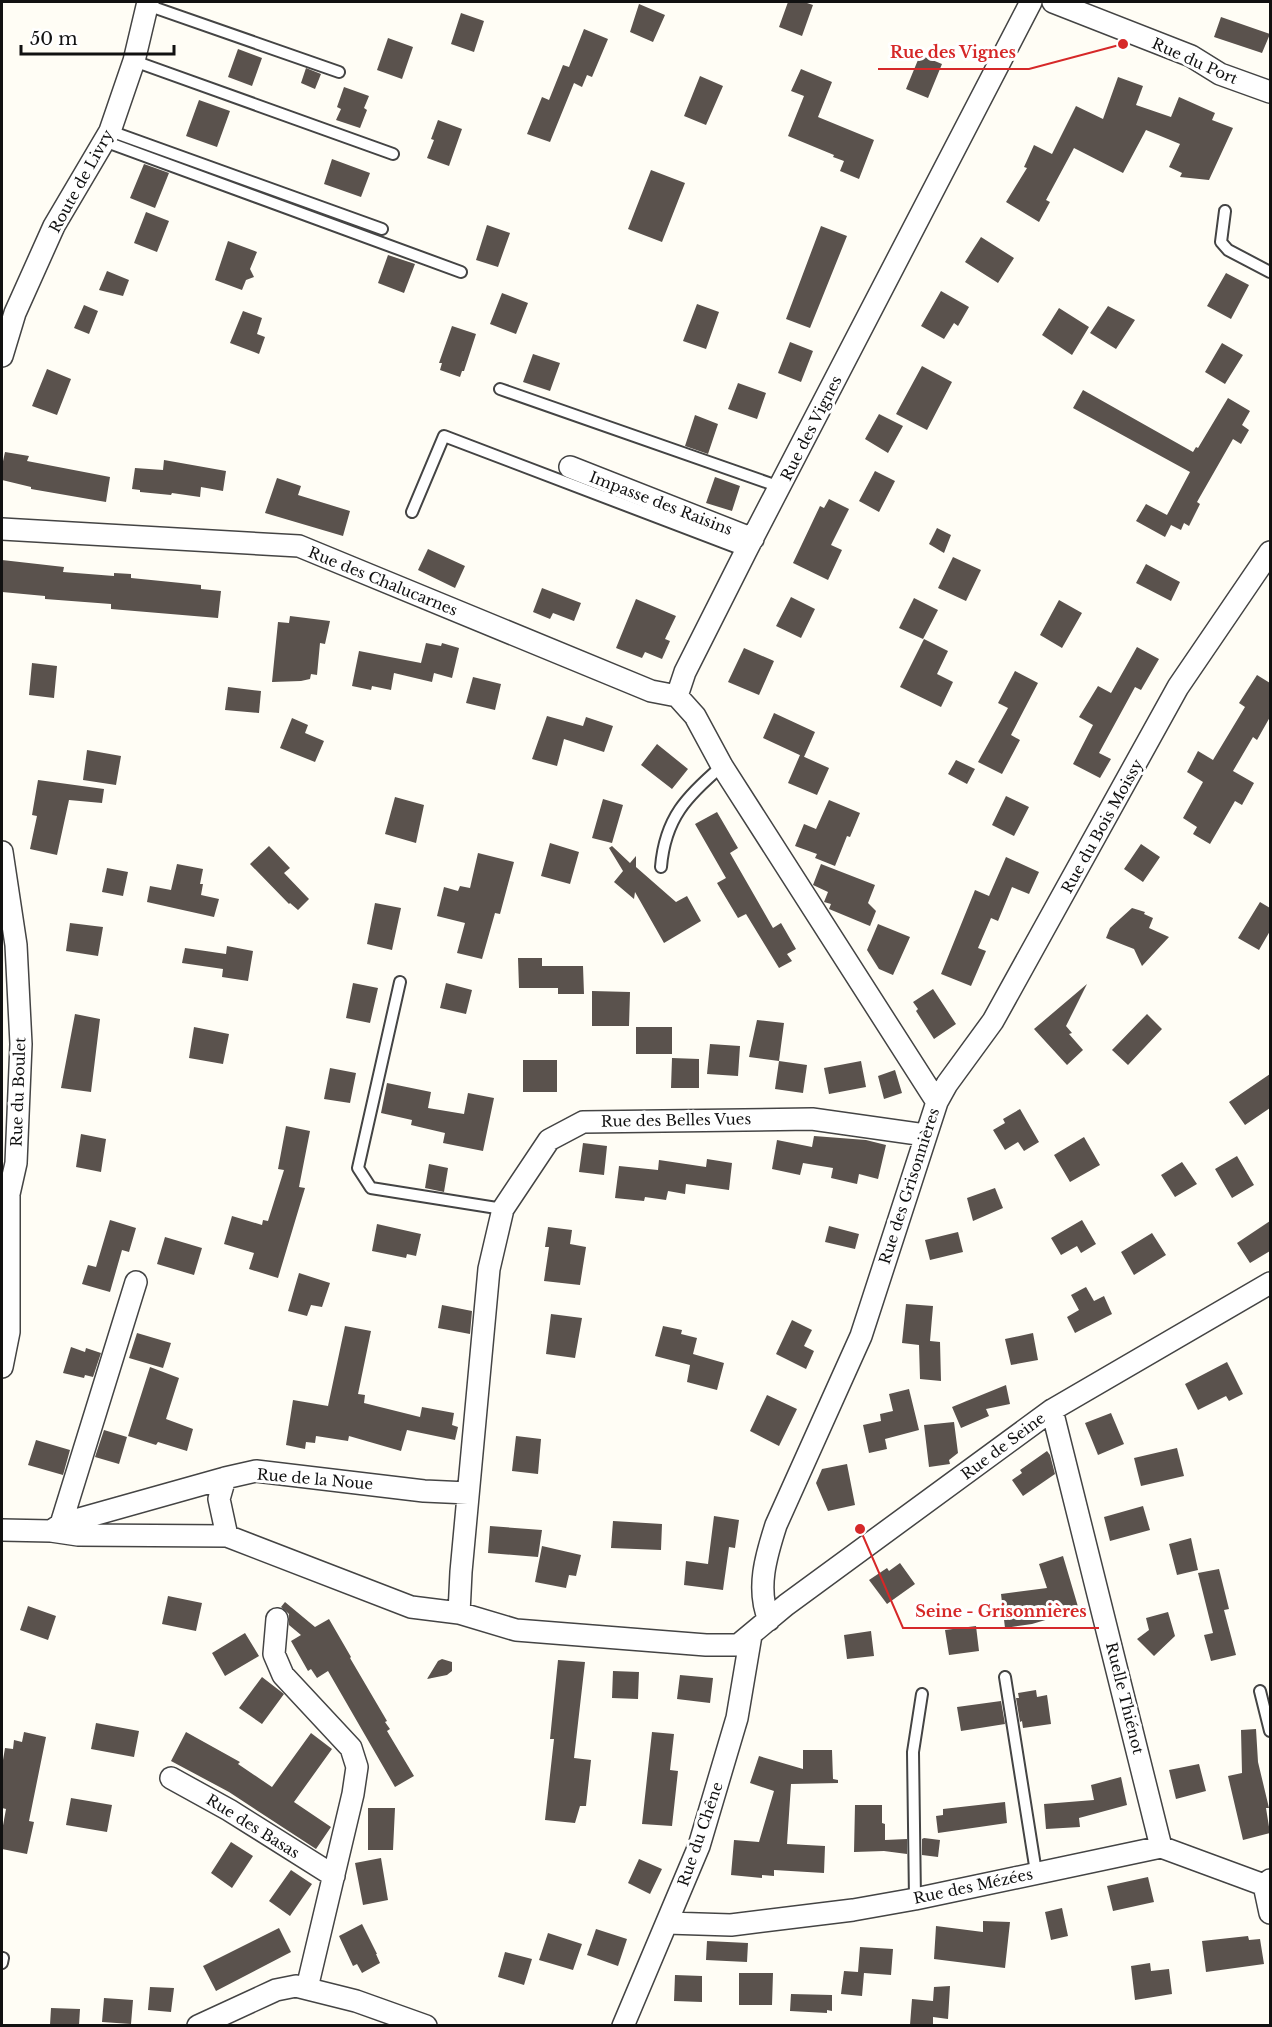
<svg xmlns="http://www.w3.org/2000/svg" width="1272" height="2027" font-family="'Libre Baskerville',serif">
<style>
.building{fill:#5a524d}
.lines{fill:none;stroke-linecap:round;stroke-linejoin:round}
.service-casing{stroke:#444;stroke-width:14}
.minor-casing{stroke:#444;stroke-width:24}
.service{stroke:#fff;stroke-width:10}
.minor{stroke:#fff;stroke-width:21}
.labels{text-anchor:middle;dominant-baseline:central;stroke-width:6;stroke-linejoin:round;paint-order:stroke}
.street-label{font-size:15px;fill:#111;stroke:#fff}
.leader{fill:none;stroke:#d62828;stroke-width:2}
.callout-dot{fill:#d62828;stroke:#fff;stroke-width:2}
.callout-label{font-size:16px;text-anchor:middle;font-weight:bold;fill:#d62828;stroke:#fff;stroke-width:6;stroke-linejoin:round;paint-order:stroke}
</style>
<rect width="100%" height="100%" fill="#fffdf5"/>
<path class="building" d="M788 2H804L813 5 802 36 779 27Z
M639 4 665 15 653 42 630 32Z
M461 13 484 21 474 52 451 44Z
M1221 17 1270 34 1262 53 1214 37Z
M584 29 608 39 592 77 587 75 582 87 574 83 550 142 527 134 542 97 549 100 563 65 569 67Z
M388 38 413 47 402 79 377 70Z
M238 49 262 58 252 86 228 77Z
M920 55 942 64 928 98 906 89Z
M306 68 321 74 315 89 301 83Z
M801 69 832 82 818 117 874 140 859 179 840 171 844 161 833 157 834 155 788 136 804 96 791 91Z
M700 76 723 86 706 125 684 116Z
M1118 77 1143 86 1136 105 1171 117 1179 97 1215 113 1212 120 1233 128 1209 180 1180 177 1182 173 1169 167 1180 144 1146 130 1123 173 1074 148 1046 200 1050 202 1039 222 1006 202 1027 168 1024 167 1034 145 1052 154 1076 106 1103 119Z
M344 87 369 96 364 108 367 110 360 128 336 120 341 109 337 107Z
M199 100 230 111 217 147 186 136Z
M438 120 462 129 449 166 427 158 434 140 431 139Z
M332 159 370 173 361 197 324 184Z
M144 164 169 173 155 208 130 198Z
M651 170 685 183 662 242 628 229Z
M146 212 169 221 157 252 134 243Z
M487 225 510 233 498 267 476 260Z
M821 226 847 236 810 328 786 319Z
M981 237 1014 258 998 283 965 262Z
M228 241 257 252 250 269 254 277 246 280 242 290 215 280Z
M388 255 415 264 404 293 378 283Z
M107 271 129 280 123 296 99 290Z
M1226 273 1249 285 1231 319 1207 306Z
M941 291 969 307 958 326 954 323 944 339 921 326Z
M502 293 528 303 516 334 490 324Z
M697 304 719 312 706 349 683 341Z
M84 305 98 311 89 334 74 328Z
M1108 306 1135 320 1116 349 1090 333Z
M1059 308 1089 327 1072 355 1042 335Z
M243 311 262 318 257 334 265 337 259 354 230 343Z
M452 326 476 334 464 371H462L460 377 440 370 442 363H439Z
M790 342 813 351 801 382 778 373Z
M1222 343 1243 355 1225 384 1205 372Z
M533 354 560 363 550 391 523 382Z
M922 366 952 382 927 430 896 414Z
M47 369 71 379 57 415 32 406Z
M738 383 766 393 757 419 728 409Z
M1083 390 1193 452 1196 447 1198 448 1228 398 1250 411 1242 425 1249 430 1241 444 1233 439 1197 502 1200 504 1189 526 1184 523 1181 530 1171 525 1165 537 1136 521 1146 504 1167 515 1190 472 1073 408Z
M879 414 903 426 888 453 865 439Z
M695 415 718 424 708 454 685 446Z
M5 452 29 456 27 461 110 477 106 502 31 489V487L2 480V466Z
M164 460 226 471 223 491 201 487 200 497 172 493 171 495 140 492V490L132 489 135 468 163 470Z
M875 471 895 481 879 512 859 501Z
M715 477 740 486 732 511 706 503Z
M277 478 301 486 298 495 350 511 343 536 265 513Z
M829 499 849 509 831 545 842 550 828 580 793 563 820 506 824 508Z
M937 528 951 535 944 553 929 544Z
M428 549 465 566 455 588 418 570Z
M953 557 981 570 966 601 938 588Z
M2 560 64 567 63 572 114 576V573L131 574V578L201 585V589L221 591 218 618 111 609V604L45 599V596L2 592Z
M1146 564 1180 582 1171 601 1136 583Z
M542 588 581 603 574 621 553 613 550 619 533 612Z
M791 597 815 609 801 638 776 626Z
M914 598 938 610 923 639 899 628Z
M636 599 676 616 665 639 670 641 662 659 645 652 642 658 616 648Z
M1059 600 1082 613 1062 648 1040 635Z
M290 616 330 621 325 644 320 643 317 675 311 674 310 679 301 681 272 682 278 622 289 623Z
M924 639 948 651 937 674 953 682 941 707 900 687Z
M426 643 441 646 442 643 459 648 452 678 434 673 432 682 394 673 391 690 372 686 371 690 352 686 359 651 421 663Z
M1137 647 1159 659 1141 690 1135 687 1099 753 1111 759 1100 778 1073 764 1093 725 1079 717 1098 686 1111 693Z
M744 648 774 661 759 695 728 682Z
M32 663 57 666 54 698 29 695Z
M1015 671 1038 683 1011 735 1020 740 1002 774 978 762 1008 708 998 703Z
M1257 675 1270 683V717L1257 740 1253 737 1233 771 1254 783 1242 805 1235 801 1210 844 1193 834 1197 827 1183 818 1203 782 1187 772 1198 751 1213 760 1245 707 1239 703Z
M473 677 501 684 495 710 466 703Z
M228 687 261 691 259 713 225 710Z
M774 713 815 732 804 757 763 738Z
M547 716 583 726 586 717 613 726 604 752 564 739 557 766 532 759Z
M292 718 308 725 305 733 324 741 315 762 280 748Z
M657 744 688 769 672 789 641 765Z
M87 750 121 756 116 785 83 780Z
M800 755 829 768 817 795 788 783Z
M956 760 975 769 967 784 948 774Z
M38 780 104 789 102 803 69 800 57 855 30 849 37 816 32 815Z
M1006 796 1029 807 1014 836 992 825Z
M395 797 424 805 416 843 385 834Z
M603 799 623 805 612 843 592 838Z
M829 800 860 813 850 837 847 836 835 866 815 858 817 854 795 846 804 824 816 829Z
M717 812 738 848 730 853 773 928 781 923 796 949 787 954 792 961 779 968 746 914 738 918 717 883 726 878 695 824Z
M550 843 579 852 570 884 541 876Z
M1141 844 1160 857 1143 882 1124 869Z
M269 846 290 868 284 873 309 899 298 910 290 903 289 904 250 864Z
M612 846 630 863 636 856V867L676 902 687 896 701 921 664 943 635 892 634 899 614 882 623 871 609 848Z
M478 853 514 862 500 914 495 913 482 959 457 953 465 923 437 916 444 887 458 891 460 886 470 888Z
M1006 857 1039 872 1029 894 1012 887 998 921 991 918 978 948 986 951 971 986 941 974 975 890 989 896Z
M177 864 203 869 200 884H203L201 895 219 899 214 917 147 902 150 886 171 890Z
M821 864 875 885 868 903 876 911 870 926 829 909 831 904 824 902 828 892 813 885Z
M107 868 128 872 123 896 102 892Z
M1260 902 1270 908V931L1259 950 1238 938Z
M375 903 401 908 392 950 367 944Z
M1132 908 1145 912 1144 914 1153 918 1149 928 1169 937 1142 966 1134 949 1106 938 1110 928Z
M70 923 103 927 98 956 66 951Z
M878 924 910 937 893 975 879 969 867 950Z
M227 946 253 951 248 981 222 977 223 969 182 963 185 948 226 954Z
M518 958H542V966H583L584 994H558V988H519Z
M353 983 378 988 370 1023 346 1018Z
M446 983 472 990 466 1014 440 1008Z
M1087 984 1066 1026 1072 1033 1069 1034 1083 1050 1067 1065 1034 1029Z
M933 989 956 1024 934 1039 916 1011 918 1009 913 1002Z
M592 991 630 992 629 1026H592Z
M75 1014 100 1019 91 1092 61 1088Z
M1147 1014 1162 1029 1128 1065 1112 1050Z
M757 1020 784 1023 779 1061 807 1065 803 1093 775 1089 779 1061 749 1057Z
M194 1027 229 1034 223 1064 189 1058Z
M636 1027H672V1054H636Z
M710 1044 740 1046 738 1076 707 1074Z
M672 1058 699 1059V1088H671Z
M523 1060H557V1092H523Z
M861 1061 866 1087 829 1094 824 1068Z
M330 1068 356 1073 350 1103 324 1099Z
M895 1070 902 1093 884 1099 878 1076Z
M1270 1074V1108L1245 1125 1229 1102Z
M387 1083 431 1092 428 1108 464 1114 468 1093 494 1098 483 1151 443 1143 445 1133 411 1125 412 1120 381 1113Z
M1020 1109 1039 1142 1024 1151 1018 1142 1005 1150 993 1130 1005 1123 1003 1119Z
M286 1126 310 1131 299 1187 305 1188 278 1278 249 1269 254 1253 224 1244 232 1216 262 1225 263 1220 268 1221 284 1170 278 1169Z
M81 1134 106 1139 101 1172 76 1167Z
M814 1136 866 1140 886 1145 878 1179 859 1174 857 1184 831 1178 833 1168 803 1163 800 1175 772 1169 777 1140 812 1147Z
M1084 1137 1100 1165 1070 1182 1054 1155Z
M583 1143 607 1146 604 1175 579 1172Z
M1237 1156 1254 1185 1232 1198 1215 1169Z
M707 1159 732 1163 729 1190 686 1184 685 1194 668 1191 666 1200 645 1197 644 1201 615 1198 619 1166 658 1170 659 1160 706 1167Z
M1182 1162 1197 1184 1175 1197 1161 1175Z
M429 1164 448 1168 444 1192 425 1188Z
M995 1188 1003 1208 973 1221 967 1198Z
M110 1220 136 1228 129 1252 122 1250 110 1292 82 1284 88 1265 96 1267Z
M1082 1220 1096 1244 1081 1253 1077 1246 1061 1255 1051 1238Z
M1270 1221V1251L1250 1263 1237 1243Z
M377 1224 421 1234 416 1256 407 1254 406 1258 372 1251Z
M829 1226 859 1234 855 1249 825 1242Z
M548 1227 572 1230 570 1244 586 1247 580 1285 544 1281 549 1247H545Z
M958 1232 963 1252 930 1260 925 1240Z
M1152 1233 1166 1255 1134 1275 1121 1252Z
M165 1237 202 1248 194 1275 157 1264Z
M299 1273 330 1283 322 1307 311 1305 307 1316 288 1311Z
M1086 1287 1094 1301 1104 1296 1112 1314 1075 1333 1067 1317 1079 1310 1071 1295Z
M906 1304 933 1306 930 1341 940 1342 941 1381 920 1379 919 1345 902 1343Z
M442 1305 472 1311 470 1334 438 1328Z
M551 1314 582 1318 575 1358 546 1354Z
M792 1320 812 1330 804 1346 814 1351 806 1369 776 1354Z
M345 1326 371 1331 358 1394 365 1395 364 1403 420 1417 422 1407 454 1413 452 1425 458 1427 455 1440 407 1430 401 1451 349 1436 348 1441 316 1436 315 1443 306 1442 305 1449 286 1445 293 1400 328 1406Z
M663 1326 682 1330 681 1334 697 1338 693 1354 724 1363 717 1390 687 1382 690 1365 655 1356Z
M137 1333 171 1343 163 1368 129 1358Z
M1033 1333 1038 1360 1011 1365 1005 1339Z
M71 1347 85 1352 86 1348 101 1353 93 1377 85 1375 84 1378 63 1373Z
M1227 1362 1243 1394 1229 1401 1226 1396 1198 1410 1185 1384Z
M150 1367 179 1378 166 1419 193 1429 187 1451 158 1442 156 1445 128 1436Z
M1006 1385 1010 1404 986 1409 989 1416 961 1428 952 1407Z
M909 1389 919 1430 885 1439 887 1449 869 1453 863 1425 881 1421 880 1414 893 1411 889 1394Z
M767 1395 797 1409 779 1446 750 1431Z
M1111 1413 1124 1444 1098 1455 1085 1423Z
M954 1422 958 1453 949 1460 950 1464 929 1467 924 1425Z
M104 1430 127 1437 119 1464 95 1457Z
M516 1436 541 1439 538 1474 512 1471Z
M36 1440 70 1450 63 1475 28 1465Z
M1177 1448 1184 1476 1141 1486 1134 1458Z
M1047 1451 1050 1455 1055 1474 1023 1496 1012 1480 1022 1473 1020 1470Z
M847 1464 855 1505 828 1511 816 1483 822 1469Z
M1143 1506 1150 1530 1110 1541 1104 1517Z
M714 1516 739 1520 735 1548 729 1547 723 1590 684 1585 686 1561 708 1564Z
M613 1521 662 1524 661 1550 611 1548Z
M490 1526 542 1530 538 1557 488 1553Z
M1191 1538 1198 1570 1177 1575 1169 1544Z
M542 1546 581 1555 576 1576 569 1575 566 1588 535 1582Z
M1063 1556 1079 1610 1032 1624 1005 1628 1001 1594 1047 1588 1039 1564Z
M900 1563 915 1584 887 1604 869 1580 887 1568 889 1571Z
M1219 1569 1229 1609 1224 1610 1236 1655 1211 1661 1204 1635 1213 1633 1198 1573Z
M168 1596 202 1603 196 1631 162 1624Z
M285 1602 315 1627 329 1619 351 1657 350 1658 387 1721 385 1722 390 1729 387 1731 414 1776 395 1787 328 1671 317 1678 311 1669 308 1671 291 1641 301 1635 289 1625V1614L281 1607Z
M28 1606 56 1616 48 1640 20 1630Z
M1168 1612 1175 1636 1154 1656 1137 1639 1149 1630 1146 1618Z
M976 1626 979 1651 949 1655 945 1630Z
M871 1631 874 1656 847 1659 844 1635Z
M245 1633 259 1656 225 1676 212 1653Z
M442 1659 452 1662V1671L447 1675 427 1679 438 1661Z
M558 1660 585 1662 574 1758 591 1760 586 1806H580L575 1823 545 1820 554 1739H550Z
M613 1671 639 1672 638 1699 612 1698Z
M680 1675 713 1678 710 1703 677 1699Z
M262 1677 284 1694 262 1724 239 1708Z
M1036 1690 1037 1697 1047 1695 1051 1724 1023 1728 1022 1721 1020 1722 1016 1698H1019L1018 1693Z
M1001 1701 1005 1724 961 1731 957 1707Z
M96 1723 139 1731 134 1757 91 1749Z
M1256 1729 1258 1762 1269 1808H1266L1270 1833 1243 1840 1228 1776 1242 1773 1241 1730Z
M24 1732 46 1737 29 1821 34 1822 27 1854 2 1849V1831L6 1809 2 1808V1766L5 1748 13 1749 14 1740 22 1742Z
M186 1732 240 1762 238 1764 272 1787 311 1733 332 1749 294 1802 331 1827 316 1849 229 1792 171 1761Z
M652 1732 674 1734 670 1770 678 1771 672 1826 642 1824Z
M803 1750H832L833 1779 838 1780V1783L791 1784 787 1844 825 1846 824 1873 774 1870V1876L762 1875V1878L731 1875 734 1840 759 1842 774 1791 750 1783 759 1756 803 1769Z
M1199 1764 1206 1791 1176 1799 1169 1770Z
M1121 1777 1127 1805 1079 1818 1080 1827 1046 1829 1044 1804 1094 1800 1091 1785Z
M71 1798 112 1805 107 1832 66 1825Z
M1005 1802 1007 1823 938 1833 936 1816 943 1815V1809Z
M855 1805H882V1823L885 1824V1840L907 1839V1854L884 1851 854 1852Z
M368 1808H395L393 1850H368Z
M924 1838 940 1840 938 1857 922 1855V1839Z
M231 1842 253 1856 232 1888 211 1873Z
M381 1858 388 1900 363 1905 355 1863Z
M639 1859 662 1869 650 1894 628 1883Z
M291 1870 312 1884 290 1916 269 1901Z
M1148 1877 1154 1902 1113 1911 1107 1886Z
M1062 1908 1068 1936 1051 1940 1045 1912Z
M983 1921 1010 1922 1005 1968 934 1959 936 1926 983 1932Z
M362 1924 377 1954H376L380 1963 362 1973 357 1964 353 1966 339 1936Z
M279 1928 291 1952 216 1991 203 1966Z
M596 1929 627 1939 618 1966 587 1955Z
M548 1933 582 1944 573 1970 539 1960Z
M1248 1936 1249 1940 1260 1939 1264 1964 1206 1972 1202 1941Z
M707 1941 748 1943 747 1962 706 1960Z
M860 1947 893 1949 891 1975 864 1973 862 1996 841 1994 844 1971 858 1972Z
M505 1952 532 1959 524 1985 498 1977Z
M1150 1963 1151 1971 1169 1969 1172 1994 1135 2000 1131 1966Z
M739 1973H773L772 2005H739Z
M675 1975 702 1976V2002L674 2001Z
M950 1986 948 2019 933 2017V2025H910L912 1999 933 2001 934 1987Z
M150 1987 174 1988 171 2012 148 2010Z
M791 1994 832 1995V2011L827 2010V2013L790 2011Z
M104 1998 133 2000 131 2024 102 2022Z
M51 2008 80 2009 79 2025H50Z"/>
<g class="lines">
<g class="service-casing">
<path id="service" d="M147 5 339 72
M134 61 393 154
M110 131 382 229
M104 141 461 272
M1225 211 1221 242 1228 250 1270 272
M500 389 780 487
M412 512 444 436 746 551
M661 867C665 818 687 796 722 766
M400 982 358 1168 371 1188 503 1209
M1005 1677 1036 1872
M1260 1691 1270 1731
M915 1899 913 1752 922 1694
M2 1963 3 1958"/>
</g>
<g class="minor-casing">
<path id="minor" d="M1053 2 1191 56 1220 74 1270 92
M2 356 15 313 54 226 110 131 134 61 148 2
M570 467 753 539
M2 529 299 546 651 691 677 696
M677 696 695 716 722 766 937 1102 861 1336 776 1525C766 1556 756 1589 769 1620
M677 696 685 672 746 551 1031 2
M2 852 16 945 21 1044 16 1163 9 1194V1332L2 1367
M937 1102 947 1084 993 1021 1178 687 1270 552
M1052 1410 1161 1847
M225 1478 219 1499 227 1536
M61 1524 136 1282
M2 1530 51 1531 78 1535 227 1536 411 1607 459 1613 516 1630 706 1645H738L786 1605 1052 1410 1270 1283
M51 1531 61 1524 225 1478 256 1471 424 1491 468 1493
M459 1613 461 1572 489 1269 503 1209 549 1140 583 1122 812 1119 925 1135
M277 1619 274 1654 283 1675 351 1748 357 1767 353 1794 307 1988
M171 1778 229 1810 334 1876
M1264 1885 1270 1913
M667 1923 731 1925 853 1910 915 1899 1161 1847 1264 1885 1270 1880
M198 2026 276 1990 296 1986 356 2001 426 2026
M623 2026 699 1846 737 1718 751 1635"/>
</g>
<use href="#service" class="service"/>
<use href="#minor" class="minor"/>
</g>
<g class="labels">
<g class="street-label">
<text transform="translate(1195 61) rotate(24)">Rue du Port</text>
<text transform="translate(81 181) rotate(-61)">Route de Livry</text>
<text transform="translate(811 428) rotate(-63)">Rue des Vignes</text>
<text transform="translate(661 503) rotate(21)">Impasse des Raisins</text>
<text transform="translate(383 581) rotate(22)">Rue des Chalucarnes</text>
<text transform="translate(1102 826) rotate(-61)">Rue du Bois Moissy</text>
<text transform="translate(18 1092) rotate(-88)">Rue du Boulet</text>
<text transform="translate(676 1120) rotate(-1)">Rue des Belles Vues</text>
<text transform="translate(909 1186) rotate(-72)">Rue des Grisonnières</text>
<text transform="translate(1003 1446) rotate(-37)">Rue de Seine</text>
<text transform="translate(315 1479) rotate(5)">Rue de la Noue</text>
<text transform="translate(1125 1698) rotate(76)">Ruelle Thiénot</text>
<text transform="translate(253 1826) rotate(32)">Rue des Basas</text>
<text transform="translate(700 1834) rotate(-71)">Rue du Chêne</text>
<text transform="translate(973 1886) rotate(-12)">Rue des Mézées</text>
</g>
</g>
<path class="leader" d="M1123 44L1029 69H878M860 1529L903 1628H1099"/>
<g class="callout-dot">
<circle cx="1123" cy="44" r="6"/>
<circle cx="860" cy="1529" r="6"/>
</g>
<g class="callout-label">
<text x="953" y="58">Rue des Vignes</text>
<text x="1001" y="1617">Seine - Grisonnières</text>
</g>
<rect width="1272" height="2027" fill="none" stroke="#111111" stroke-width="6"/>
<path d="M21 45v9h153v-9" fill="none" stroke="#111111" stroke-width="3"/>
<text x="30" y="45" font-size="18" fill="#111111" stroke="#ffffff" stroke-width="4.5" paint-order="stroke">50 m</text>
</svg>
